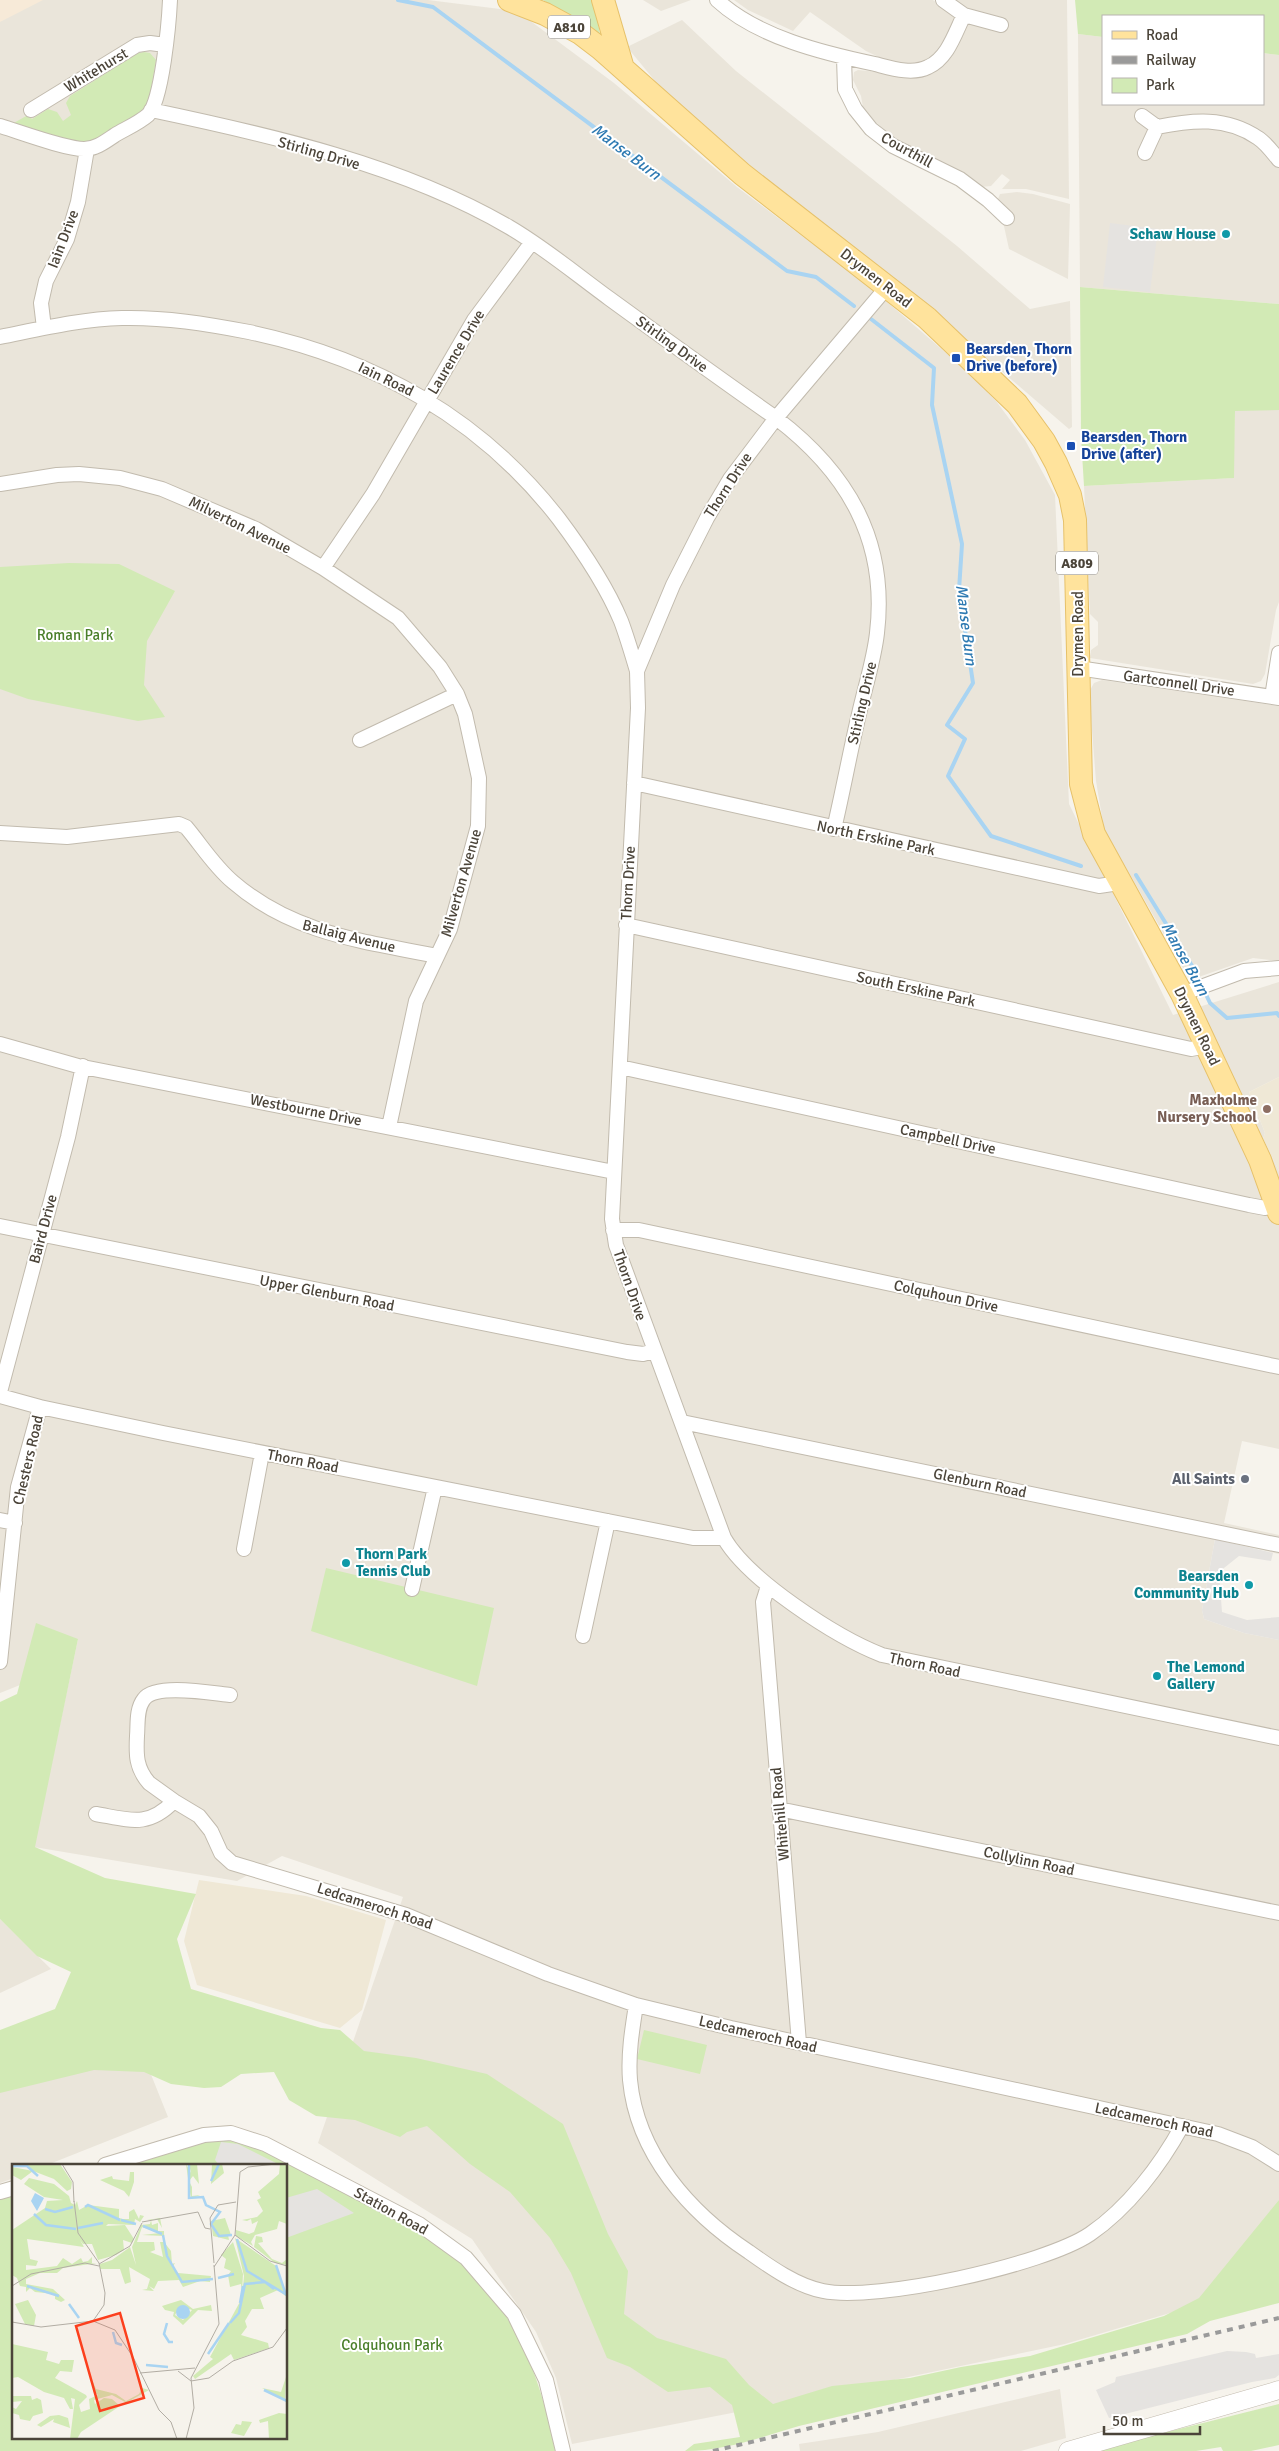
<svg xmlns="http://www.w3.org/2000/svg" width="1279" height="2451" font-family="Signika,sans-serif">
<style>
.residential{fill:#eae5da}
.commercial{fill:#f7ead8}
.education{fill:#efe8d6}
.green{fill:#d2eab5}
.parking{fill:#e5e3e0}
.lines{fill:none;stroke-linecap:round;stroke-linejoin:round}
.stream{stroke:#a9d4f2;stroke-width:4}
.minor-casing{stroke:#c2bbae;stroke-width:16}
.tertiary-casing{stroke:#c2bbae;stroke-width:19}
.primary-casing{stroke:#e6c16a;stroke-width:24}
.minor{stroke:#fff;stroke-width:14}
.tertiary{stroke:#fff;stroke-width:18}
.primary{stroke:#ffe39c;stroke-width:22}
.rail{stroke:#9a9a9a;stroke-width:4;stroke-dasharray:6 6;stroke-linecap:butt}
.culture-dot{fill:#0f9aa8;stroke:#fff;stroke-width:2}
.transit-dot{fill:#1a4fb4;stroke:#fff;stroke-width:2}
.education-dot{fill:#8d6e63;stroke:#fff;stroke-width:2}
.worship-dot{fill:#6b7280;stroke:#fff;stroke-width:2}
.labels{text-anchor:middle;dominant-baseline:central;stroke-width:4;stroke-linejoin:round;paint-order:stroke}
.shield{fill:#fff;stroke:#817c74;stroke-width:1}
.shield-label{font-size:14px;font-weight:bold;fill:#4b4439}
.street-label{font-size:15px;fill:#4b4439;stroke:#fff}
.culture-label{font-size:15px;font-weight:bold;fill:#0d838f;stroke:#fff;text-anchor:end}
.transit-label{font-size:15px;font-weight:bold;fill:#164399;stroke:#fff;text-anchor:start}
.park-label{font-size:15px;fill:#4a7f2a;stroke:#fff}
.education-label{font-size:15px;font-weight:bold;fill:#785e54;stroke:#fff;text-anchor:end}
.worship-label{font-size:15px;font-weight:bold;fill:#5b616d;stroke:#fff;text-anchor:end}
.water-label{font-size:16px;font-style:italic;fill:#2e7ab2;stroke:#fff}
.inset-river{fill:none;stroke:#a9d4f2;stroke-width:2.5}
.inset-road{fill:none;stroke:#b2ada4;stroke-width:1}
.view{fill:#fc3f1d;fill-opacity:0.15;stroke:#fc3f1d;stroke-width:2.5}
.inset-edge{fill:none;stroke:#4b4439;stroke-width:2.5}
</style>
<rect width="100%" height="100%" fill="#f6f3ec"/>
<path class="residential" d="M0 0H428L517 11 614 83 737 187 871 288 960 365 996 401 1025 440 1055 495 1069 804 1173 1015 1279 982V1077L1249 1092 1265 1133 1263 1139 1279 1171V1449L1242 1441 1224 1523 1279 1535V1554L1215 1539 1202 1610 1204 1619 1244 1633 1279 1640V2200L1265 2249 1187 2308 1065 2344 794 2401 572 2444 556 2378 536 2332 472 2239 318 2143 403 1897 282 1856 237 1881 34 1847 78 1639 20 1685 0 1693Z
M643 0H691L661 11Z
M734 0H933L954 16 955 24 935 57 917 65 889 62 866 51 810 12 793 31 748 10Z
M955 0H1067L1069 199 1026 189H1002L1010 180 1002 174 991 186 981 187 953 168 896 139 864 113 861 96 853 80 854 72 858 70 917 76 968 24 971 22 1003 30 1007 20 964 7Z
M682 20 736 71 957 246 1030 309 1070 301 1072 427 1069 429 893 278 777 188 665 93 627 47Z
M1078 34 1103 37V104H1263V53L1279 55V304L1080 287Z
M1017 192 1033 194 1070 204 1068 279 1009 249 998 199 1000 194Z
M1235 410H1279V602L1276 610 1265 674 1261 681 1253 684 1090 658 1091 650 1098 645V622L1090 614 1084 486 1233 478Z
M1102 680 1279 706V961L1253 958 1190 980 1104 829 1096 781 1089 692 1094 683Z
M0 1919 51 1969 0 1993Z
M144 2057 168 2117 47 2165H14V2178L0 2183V2084Z
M1060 2389 1066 2438 1021 2451H800L799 2444 878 2432Z"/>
<path class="commercial" d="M0 0H43L0 22Z"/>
<path class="education" d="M1279 1077V1171L1263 1139 1265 1133 1249 1092Z
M199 1880 306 1896 386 1920 362 2010 340 2028 197 1985 184 1941Z"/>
<path class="green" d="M543 0H594L600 34 597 35Z
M1075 0H1279V55L1263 53V16H1103V37L1078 34Z
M144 52 150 53 156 60 149 101 145 109 94 142 78 143 12 124 28 115 32 119 48 109 57 112 63 121 71 115 66 103 70 96 138 53Z
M1080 287 1279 304V410L1235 411 1234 478 1084 486 1081 437Z
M69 563 119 564 175 591 147 641 144 685 165 717 138 721 28 699 0 689V567Z
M326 1568 494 1608 477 1686 311 1631Z
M36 1623 78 1639 35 1847 105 1878 196 1894 177 1939 191 1989 321 2028 340 2030 364 2051 416 2058 487 2074 563 2124 608 2234 628 2271 624 2314 657 2338 726 2359 749 2385 773 2404 832 2386 910 2378 961 2367 1030 2356 1164 2316 1199 2298 1279 2200V2303L1210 2321 1187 2334 799 2426C762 2437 724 2451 685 2451L694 2444 740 2437 732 2405 710 2387 668 2392 630 2367 607 2358 571 2273 550 2238 510 2192 470 2164 427 2126 407 2132 400 2137 355 2120 316 2116 289 2100 274 2072 241 2074 221 2087 204 2088 171 2084 144 2072 94 2070 0 2093V2030L55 2009 71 1972 37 1956 0 1919V1702L17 1694Z
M644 2030 707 2045 700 2074 637 2059Z
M228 2138C267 2149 303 2171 338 2190 372 2207 407 2224 438 2245 510 2296 539 2368 555 2451H0V2197L14 2193V2437H286V2165H123L197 2142Z
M1279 2404V2445L1251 2451H1223L1221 2447 1196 2451H1091Z"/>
<path class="parking" d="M1110 223 1158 229 1150 292 1103 287Z
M1215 1539 1273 1553 1271 1561 1239 1556 1219 1572 1222 1612 1247 1620 1279 1617V1640L1244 1633 1204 1619 1202 1610Z
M221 2142 238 2144 280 2165H219L215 2160Z
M317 2189 354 2213 286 2238V2198Z
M1227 2351 1246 2352 1255 2354 1256 2358 1279 2354V2375L1275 2378 1252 2382 1109 2418 1096 2390 1115 2382 1116 2377Z"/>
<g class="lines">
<path class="stream" d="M398 0 433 7 787 271 816 277 854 306
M871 319 934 368 932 405 962 544 959 590 973 683 947 725 965 739 948 776 991 836 1081 866
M1136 875 1194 969 1210 1003 1227 1018 1277 1013 1279 1016"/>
<g class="minor-casing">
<path id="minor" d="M717 0C757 37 823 53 875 64 891 68 912 75 928 67 948 58 955 33 964 15
M943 0 964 15 1001 25
M844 58 845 89 855 109 871 129 893 146 960 179 988 200 1007 218
M31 110 137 45 150 43 165 45
M151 110C270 135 403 165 509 227 545 248 577 275 610 299 665 339 720 379 776 418 847 472 888 540 877 633 874 660 865 687 859 714 850 752 843 791 834 829
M1142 116 1157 127
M0 126C20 132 65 149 84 149 96 149 106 141 115 135 125 129 139 123 148 115 162 101 169 22 170 0
M1145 153 1157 127C1192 120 1226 116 1258 138 1266 143 1273 153 1279 160
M44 328 41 303 46 281 67 239 78 202 87 149
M0 337C40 329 81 319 122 318 165 317 207 324 249 332 373 358 481 418 559 519 583 551 606 585 621 621 627 637 632 654 637 671
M0 484 57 475 79 474 120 478 162 489 256 529 323 568 398 618 440 667 457 694 465 714 479 778 478 826 450 929 416 1001 389 1127
M323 568 373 494 474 320 532 242
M1078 668 1279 698
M1272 697 1279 653
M360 740 457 694
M634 783 1099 886 1119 883
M0 833 67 837 179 824 186 827C202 846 214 866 233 882 293 934 363 941 437 956
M626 925 1191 1049 1207 1046
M1182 994 1244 971 1279 968
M0 1044 78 1066 614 1172
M620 1067 1249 1205 1265 1208 1276 1205
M0 1226 627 1352 643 1354 654 1351
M613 1230H639L1279 1367
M0 1392 68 1137 83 1066
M0 1396 40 1407 163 1433 693 1538H724C748 1580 836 1637 882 1655L1279 1738
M682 1422 1279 1545
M0 1520 15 1523
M724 1538 616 1245 612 1219 638 708 637 671 673 585 707 518 730 479 776 418 887 287
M244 1549 262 1453
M768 1586 763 1602 799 2043
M412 1589 435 1487
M583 1636 608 1521
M0 1662 18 1487 40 1407
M230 1695C211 1693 156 1683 144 1699 136 1709 138 1725 137 1736 136 1755 136 1768 149 1783L174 1801 199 1816 211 1831 221 1853 232 1863 406 1915 548 1974 636 2005 731 2028 1218 2134 1252 2147 1279 2164
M779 1809 1279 1913
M96 1814C130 1820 148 1828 174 1801
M636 2005C632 2030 628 2055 630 2080 637 2154 690 2213 749 2252 770 2267 797 2286 823 2291 876 2302 1044 2265 1090 2234 1128 2208 1160 2166 1182 2126
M105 2165 204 2135 231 2133 265 2144 419 2224 466 2258 514 2314 546 2380 563 2451
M0 2192 14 2188"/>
</g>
<g class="tertiary-casing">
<path id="tertiary" d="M1068 2451 1279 2390"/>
</g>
<g class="primary-casing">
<path id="primary" d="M509 0 545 14 580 33 601 49 742 174 927 318 1017 404 1044 441 1056 463 1070 495 1075 520 1081 784 1094 834 1182 994 1260 1160 1279 1213
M603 0 622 65"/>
</g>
<use href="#minor" class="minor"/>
<use href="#tertiary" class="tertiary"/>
<use href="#primary" class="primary"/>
<path class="rail" d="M713 2451 1279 2318"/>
</g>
<g class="culture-dot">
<circle cx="1226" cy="234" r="5"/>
<circle cx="346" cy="1563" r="5"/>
<circle cx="1249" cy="1585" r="5"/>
<circle cx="1157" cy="1676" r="5"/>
</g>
<g class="transit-dot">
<rect x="951" y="353" width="10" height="10" rx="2.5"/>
<rect x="1066" y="441" width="10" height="10" rx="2.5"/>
</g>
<circle class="education-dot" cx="1267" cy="1109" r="5"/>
<circle class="worship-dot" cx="1245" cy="1479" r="5"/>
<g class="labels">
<g class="shield">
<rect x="548" y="15.5" width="42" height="23" rx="4"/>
<rect x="1056" y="551.5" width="42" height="23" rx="4"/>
</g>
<g class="shield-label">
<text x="569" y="27">A810</text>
<text x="1077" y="563">A809</text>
</g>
<g class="street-label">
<text transform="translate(96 70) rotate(-31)">Whitehurst</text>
<text transform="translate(907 150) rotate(29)">Courthill</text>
<text transform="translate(319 153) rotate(16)">Stirling Drive</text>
<text transform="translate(63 239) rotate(-69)">Iain Drive</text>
<text transform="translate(876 278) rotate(38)">Drymen Road</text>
<text transform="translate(672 344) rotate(36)">Stirling Drive</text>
<text transform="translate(456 352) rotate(-59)">Laurence Drive</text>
<text transform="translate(386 379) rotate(26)">Iain Road</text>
<text transform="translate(728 485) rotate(-57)">Thorn Drive</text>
<text transform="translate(240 525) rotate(26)">Milverton Avenue</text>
<text transform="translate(1078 634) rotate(-90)">Drymen Road</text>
<text transform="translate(1179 683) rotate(8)">Gartconnell Drive</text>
<text transform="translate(862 703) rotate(-77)">Stirling Drive</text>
<text transform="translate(876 838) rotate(12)">North Erskine Park</text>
<text transform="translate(461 883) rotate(-74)">Milverton Avenue</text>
<text transform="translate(628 883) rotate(-87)">Thorn Drive</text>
<text transform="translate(349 936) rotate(14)">Ballaig Avenue</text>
<text transform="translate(916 989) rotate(12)">South Erskine Park</text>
<text transform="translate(1197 1026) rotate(64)">Drymen Road</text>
<text transform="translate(306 1110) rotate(11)">Westbourne Drive</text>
<text transform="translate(948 1139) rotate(12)">Campbell Drive</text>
<text transform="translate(43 1229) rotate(-75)">Baird Drive</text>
<text transform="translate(630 1285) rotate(71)">Thorn Drive</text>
<text transform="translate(327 1293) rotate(11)">Upper Glenburn Road</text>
<text transform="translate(946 1296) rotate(12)">Colquhoun Drive</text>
<text transform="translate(28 1460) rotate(-77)">Chesters Road</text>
<text transform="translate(303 1461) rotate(11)">Thorn Road</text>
<text transform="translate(980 1483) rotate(12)">Glenburn Road</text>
<text transform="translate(925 1665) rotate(12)">Thorn Road</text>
<text transform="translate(780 1814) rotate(-95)">Whitehill Road</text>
<text transform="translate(1029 1861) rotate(12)">Collylinn Road</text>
<text transform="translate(375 1906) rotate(18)">Ledcameroch Road</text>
<text transform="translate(758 2034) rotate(13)">Ledcameroch Road</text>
<text transform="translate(1154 2120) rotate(12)">Ledcameroch Road</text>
<text transform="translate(391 2211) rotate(29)">Station Road</text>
</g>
<g class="culture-label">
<text x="1216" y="234">Schaw House</text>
<text x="356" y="1554" text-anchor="start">Thorn Park<tspan x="356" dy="17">Tennis Club</tspan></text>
<text x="1239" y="1576">Bearsden<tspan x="1239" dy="17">Community Hub</tspan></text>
<text x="1167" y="1667" text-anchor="start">The Lemond<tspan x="1167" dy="17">Gallery</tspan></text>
</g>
<g class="transit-label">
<text x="966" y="349">Bearsden, Thorn<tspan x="966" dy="17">Drive (before)</tspan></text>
<text x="1081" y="437">Bearsden, Thorn<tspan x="1081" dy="17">Drive (after)</tspan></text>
</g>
<g class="park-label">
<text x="75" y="635">Roman Park</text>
<text x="392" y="2345">Colquhoun Park</text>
</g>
<g class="education-label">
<text x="1257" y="1100">Maxholme<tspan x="1257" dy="17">Nursery School</tspan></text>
</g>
<g class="worship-label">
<text x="1235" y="1479">All Saints</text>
</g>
<g class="water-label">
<text transform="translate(626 152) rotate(37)">Manse Burn</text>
<text transform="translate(966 625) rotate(83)">Manse Burn</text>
<text transform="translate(1185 959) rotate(61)">Manse Burn</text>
</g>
</g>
<g transform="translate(12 2164)">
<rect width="275" height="275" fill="#f6f3ec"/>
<path d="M0 0H48L60 18 59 25 55 27 42 15 21 7 9 16 0 11V3L21 7 15 2ZM174 0 179 9 177 0H185L187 20 181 12 177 17 180 23V32L188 31 179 35ZM200 0H210L212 9 199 20ZM268 0H275V60L267 57 265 65 243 71 239 78 241 82 224 72V66L237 70 242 68 246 57 240 60 239 55 235 57 230 56 245 53 251 47 245 36 249 34 246 28 267 10ZM118 8H122V18L117 33 112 27 88 16 100 12 101 15 117 17ZM17 14 42 20 57 32 59 39 63 41 65 37 67 46 76 41 107 45V54L111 55H117V48L122 45 127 55 128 51 132 52 128 58 123 55 122 61 96 60 94 62 113 61 122 75 120 79 111 76 112 86 104 91 86 96 80 80H71L68 76 72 83 15 75 18 95 26 97 24 102 14 101V106L45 102 51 94 60 100 69 94 71 98 76 97 80 93V99H85L51 104 45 109H28L14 115V120L41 125 53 136 49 138 43 135V130L23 128 18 124 14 128V123L8 122 5 114 0 111V66L33 44 35 37 51 36 32 33 12 20ZM148 54 150 64 145 55 139 56 140 61 146 59V67H152V72L130 71 148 69 130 63 125 78H142L143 86 138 88 151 93 148 78H152L159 87 160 100 163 99 161 102 166 109 199 112 198 118 188 117 171 123 167 116 146 117 142 125 137 122 142 127 130 126 135 125 138 115 117 103 119 118 113 120 108 105H88V100L100 96 118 83 124 101 120 83 127 66 129 61 138 60 139 56H135ZM213 54 219 71H216L217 76 201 72 199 57ZM244 72 250 73 251 78 246 79 260 95 270 99 275 95V101L263 99 242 83ZM223 74 264 102 275 133 266 126 248 134 252 145H240L233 157 235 163 229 171 256 179 257 184 222 196 219 190 183 215 181 212 201 195 198 193 230 134 232 112ZM221 78 231 110 230 129 229 120 218 123 216 111 219 107 212 104 214 95 209 91ZM16 136 24 151 22 162 13 160 3 140ZM169 136 181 145 199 141 200 147 186 146 171 161 161 152 162 148 153 146 150 142ZM168 142 180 146 171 156 163 151ZM0 180 36 188 34 196 47 200 49 196H62L60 208 48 207 43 214 74 231 75 233 67 241 69 248 78 245 77 235 86 231 81 227V218L84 225 104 230 114 237 127 230 130 224 137 226 112 240 113 238 100 231 82 236 83 240 92 234 100 235 108 242 69 268 65 275H58L63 235 59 234 61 245H58L52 234 32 228 6 213 0 214ZM274 213 273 236 250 224 269 228ZM0 232H19L20 236 25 234 29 236 31 249 21 252 18 257 8 255 7 251 0 249V243L4 245 10 237 0 238ZM267 249 275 250V275H257L256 257 248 259 247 256ZM47 251 56 254 58 264 41 258 42 255 29 263 25 261 38 252ZM230 257 240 258 232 272 219 269 224 260 229 261Z" fill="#d2eab5" fill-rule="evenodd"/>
<path d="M23 29 32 34 25 47 19 37ZM164 148a7 7 0 1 1 14 0a7 7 0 1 1-14 0Z" fill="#a9d4f2"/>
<path class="inset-river" d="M177 0V34L191 33 194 41 208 48 199 60 207 72 220 71M0 2H15L26 12M199 17 207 0M73 43 76 41 108 56M33 45 43 48 61 43M22 50 34 61 64 65M109 56 124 60M131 62 150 70M66 64 91 59M151 71 155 92 170 118 201 115M225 75 235 107 275 131M264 101 274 131M206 114 222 110M15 122 47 132M228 139 231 122M57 140 67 154M155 159 152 170 157 178H161M218 159 227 149 233 120 253 118 262 125M101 168 104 179 110 181M196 190 217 159M134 201 156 203M252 226 275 237"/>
<path class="inset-road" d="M50 0 61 18 62 38M62 37 66 69 87 99 93 129 92 141 81 157M130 58 186 48 193 64 198 65M223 71 258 97 275 102M202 99 198 54 206 41 224 38M87 100 118 82 130 59M202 103 223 71 228 8 236 3 264 0M0 122 19 110 73 99 87 102M0 158 29 163 81 157 103 166 121 193 147 246 159 258 165 275M166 207 179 217M128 209 183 204M179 217 197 214 221 197 261 183 275 164M174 275 182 244 179 214 207 160 202 101"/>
<path class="view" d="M108 149 132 234 88 247 64 162Z"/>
<rect width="275" height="275" class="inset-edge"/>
</g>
<rect x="1102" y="15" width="162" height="90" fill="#ffffff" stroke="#b7b4b0"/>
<rect x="1112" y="31" width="25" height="8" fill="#ffe39c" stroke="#b7b4b0"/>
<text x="1146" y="40" font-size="15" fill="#4b4439">Road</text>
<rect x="1112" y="56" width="25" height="8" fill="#9a9a9a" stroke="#b7b4b0"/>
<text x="1146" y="65" font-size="15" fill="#4b4439">Railway</text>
<rect x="1112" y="78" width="25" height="15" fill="#d2eab5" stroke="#b7b4b0"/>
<text x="1146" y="90" font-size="15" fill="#4b4439">Park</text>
<path d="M1104 2426v8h96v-8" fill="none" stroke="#4b4439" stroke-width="2.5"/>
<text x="1112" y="2426" font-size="15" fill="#4b4439" stroke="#ffffff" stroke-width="4" paint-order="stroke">50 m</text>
</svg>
